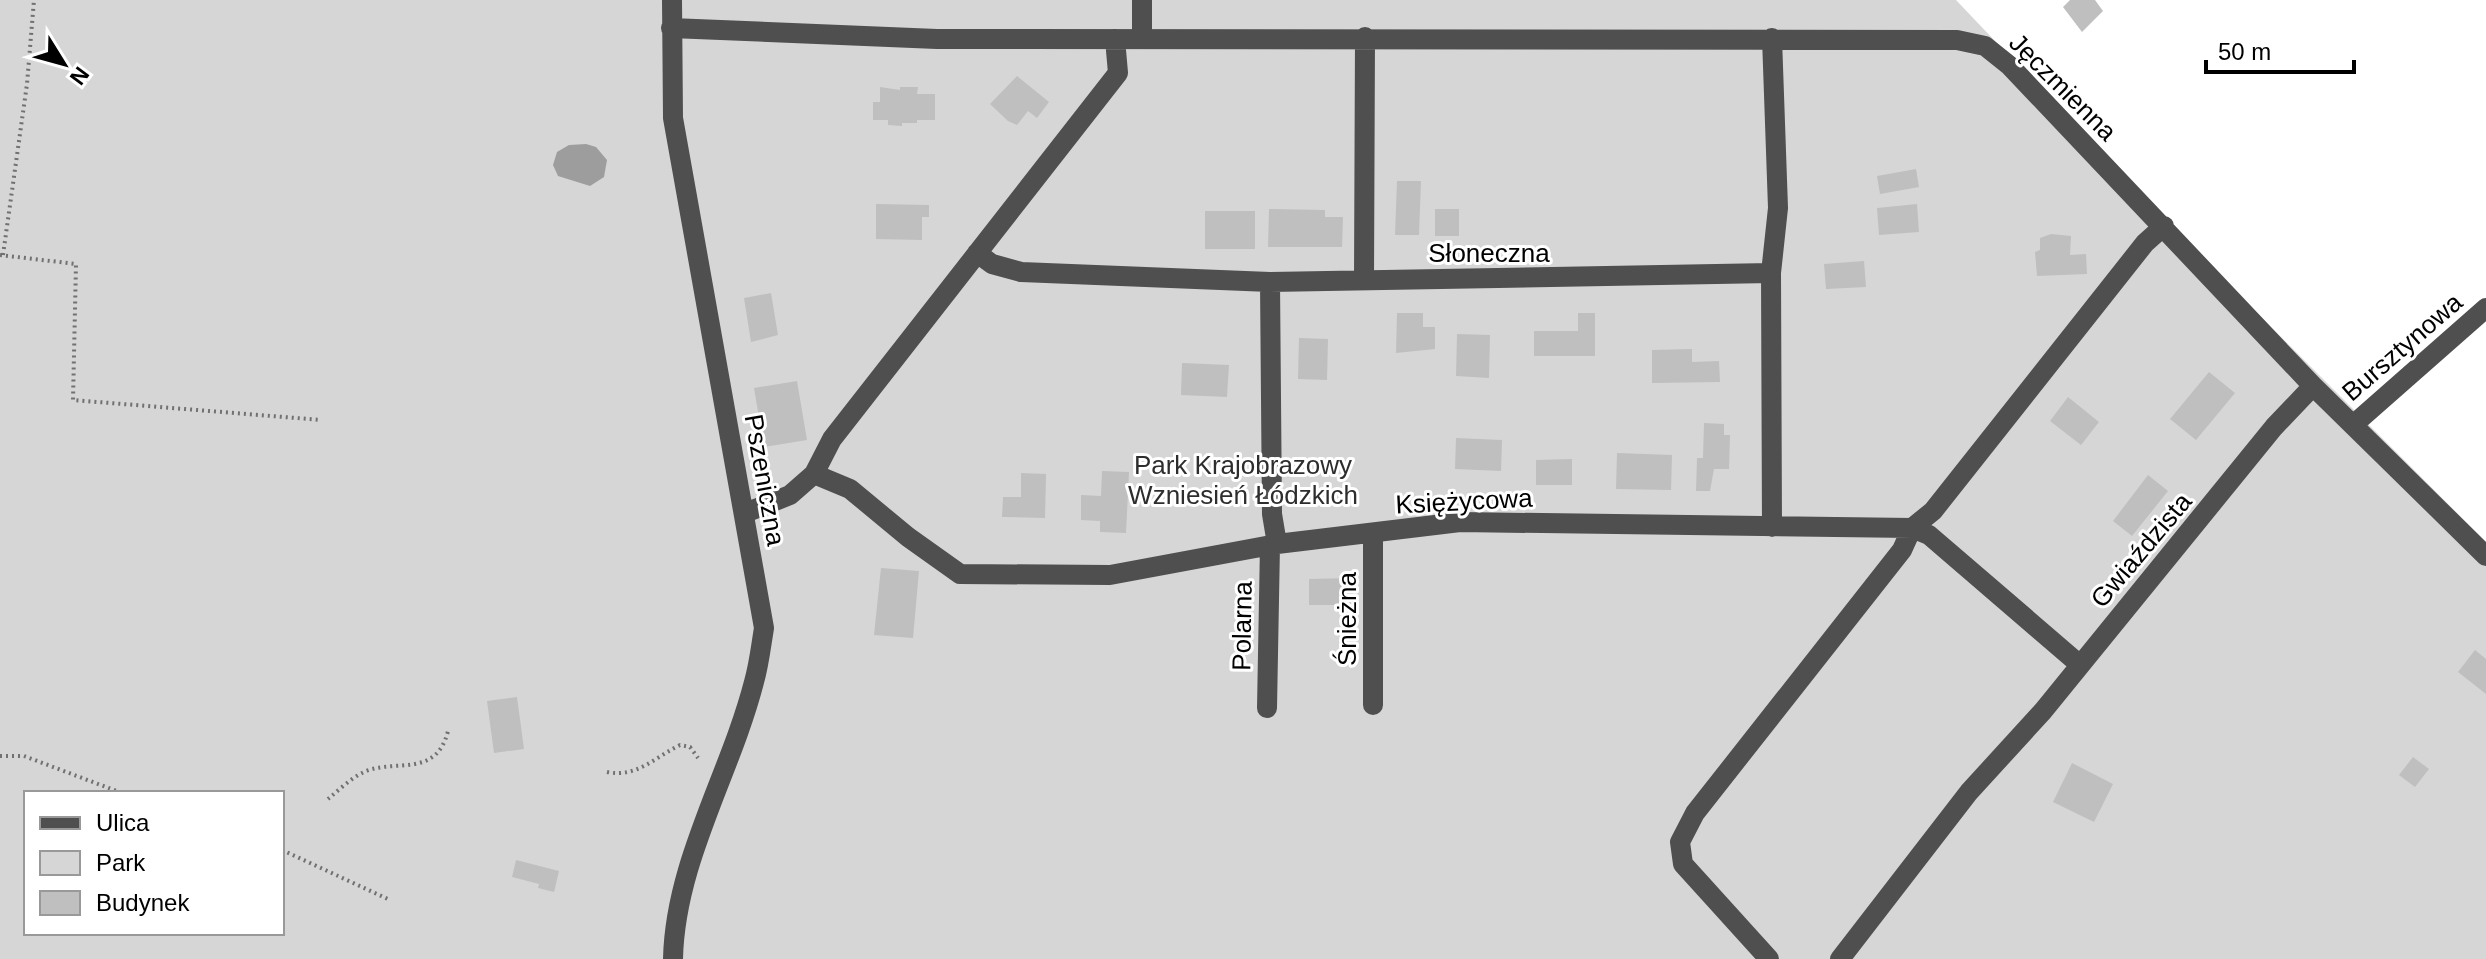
<svg xmlns="http://www.w3.org/2000/svg" width="2486" height="959" font-family="Arial,sans-serif">
<style>
.green{fill:#d6d6d6;fill-rule:evenodd}
.water{fill:#9d9d9d}
.building{fill:#bfbfbf}
.lines{fill:none;stroke-linecap:round;stroke-linejoin:round}
.path{stroke:#717171;stroke-width:4;stroke-dasharray:2 4;stroke-linecap:butt}
.minor{stroke:#4f4f4f;stroke-width:20}
.labels{text-anchor:middle;dominant-baseline:central;stroke-width:6;stroke-linejoin:round;paint-order:stroke}
.street-label{font-size:26px;fill:#000;stroke:#fff}
.park-label{font-size:26px;fill:#2d2d2d;stroke:#fff}
</style>
<rect width="100%" height="100%" fill="#fff"/>
<path class="green" d="M0 0H1956L2192 248 2486 542V959H0ZM26 793H282V933H26Z"/>
<path class="water" d="M586 144 596 147 607 160 604 177 590 186 558 176 553 165 557 152 569 145Z"/>
<path class="building" d="M2070 0H2095L2103 11 2082 32 2063 7Z
M1017 76 1049 102 1037 118 1028 111 1017 125 1008 121 990 104Z
M880 87 900 90V87H918L917 94H935V120H917V123H902V126L888 125V120H873V102H880Z
M1916 169 1919 187 1880 194 1877 176Z
M1397 181H1421L1419 235H1395Z
M876 204 929 205V217H922V240L876 239Z
M1917 204 1919 232 1879 235 1877 208Z
M1269 209 1325 210V217H1343L1342 247H1268Z
M1435 209H1459V236H1435Z
M1205 211H1255V249H1205Z
M2051 234 2071 236 2070 255 2086 254 2087 274 2037 276 2035 252 2040 250V238Z
M1864 261 1866 287 1826 289 1824 264Z
M771 293 778 335 751 342 744 298Z
M1397 313H1423V327H1435V349L1396 353Z
M1578 313H1595V356H1534V331H1578Z
M1457 334 1490 335 1489 378 1456 376Z
M1299 338 1328 339 1327 380 1298 379Z
M1692 349V362L1719 361 1720 382 1652 383V350Z
M1182 363 1229 365 1227 397 1181 395Z
M2209 372 2235 393 2196 440 2170 419Z
M797 381 807 440 764 447 754 388Z
M2068 397 2099 422 2081 445 2050 421Z
M1704 423 1724 424V435H1730L1729 469H1714L1710 491H1696L1697 458H1703Z
M1456 438 1502 440 1501 471 1455 469Z
M1617 453 1672 455 1671 490 1616 489Z
M1572 459V485H1536V460Z
M1102 471 1129 472 1126 533 1100 532V521L1081 520V495L1101 496Z
M1021 473 1046 474 1045 518 1002 517 1003 497H1021Z
M2148 475 2168 491 2132 536 2113 521Z
M881 568 919 571 913 638 874 635Z
M1353 578V605H1309V579Z
M2475 650 2486 659V694L2458 672Z
M517 697 524 749 494 753 487 701Z
M2413 757 2429 769 2415 787 2399 775Z
M2072 763 2113 784 2094 822 2053 802Z
M516 860 559 871 554 892 538 888 539 884 512 877Z"/>
<g class="lines">
<path class="path" d="M0 255 76 264 73 400 321 420
M3 255 27 84 34 0
M0 756H24L122 793
M607 772C637 778 655 757 680 745L690 747 698 758
M328 799C339 790 351 778 364 772 395 758 436 779 448 731
M282 850 390 900"/>
<path class="minor" d="M672 0 673 118 764 628C761 646 759 665 754 682 730 775 675 862 673 959
M671 28 937 39 1957 40 1985 46 2010 66 2313 386 2486 556
M1142 38V0
M1772 38 1778 208 1771 273 1772 527
M977 253 992 264 1021 272 1270 282 1771 273
M1364 279 1365 37
M1270 282 1272 514 1277 544
M2353 425 2486 308
M814 474 832 439 1118 73 1115 39
M745 513 790 495 814 474 850 489 908 537 960 574 1110 575 1277 544 1460 522 1912 528 1929 535 2079 664
M1373 533V705
M1267 708 1270 545
M1769 959 1683 864 1680 842 1695 813 1902 550 1912 528 1933 511 2145 243 2164 226
M1840 959 1969 792 2043 711 2274 427 2313 386"/>
</g>
<g class="labels">
<g class="street-label">
<text transform="translate(2063 87) rotate(45)">Jęczmienna</text>
<text x="1489" y="253">Słoneczna</text>
<text transform="translate(2402 347) rotate(-41)">Bursztynowa</text>
<text transform="translate(765 480) rotate(80)">Pszeniczna</text>
<text transform="translate(1464 501) rotate(-3)">Księżycowa</text>
<text transform="translate(2141 550) rotate(-50)">Gwiaździsta</text>
<text transform="translate(1347 619) rotate(-90)">Śnieżna</text>
<text transform="translate(1242 626) rotate(-89)">Polarna</text>
</g>
<g class="park-label">
<text x="1243" y="465">Park Krajobrazowy<tspan x="1243" dy="30">Wzniesień Łódzkich</tspan></text>
</g>
</g>
<rect x="24" y="791" width="260" height="144" fill="#ffffff" stroke="#999999" stroke-width="2"/>
<rect x="40" y="817" width="40" height="12" fill="#4f4f4f" stroke="#999999" stroke-width="2"/>
<text x="96" y="831" font-size="24" fill="#000000">Ulica</text>
<rect x="40" y="851" width="40" height="24" fill="#d6d6d6" stroke="#999999" stroke-width="2"/>
<text x="96" y="871" font-size="24" fill="#000000">Park</text>
<rect x="40" y="891" width="40" height="24" fill="#bfbfbf" stroke="#999999" stroke-width="2"/>
<text x="96" y="911" font-size="24" fill="#000000">Budynek</text>
<g transform="translate(64 64) rotate(127)" stroke="#ffffff" stroke-width="6" paint-order="stroke">
<path d="M0-6L14 30L0 20L-14 30Z" fill="#000000"/>
<text y="-12" font-size="22" font-weight="bold" text-anchor="middle" fill="#000000">N</text>
</g>
<path d="M2206 60v12h148v-12" fill="none" stroke="#000000" stroke-width="4"/>
<text x="2218" y="60" font-size="24" fill="#000000" stroke="#ffffff" stroke-width="6" paint-order="stroke">50 m</text>
</svg>
